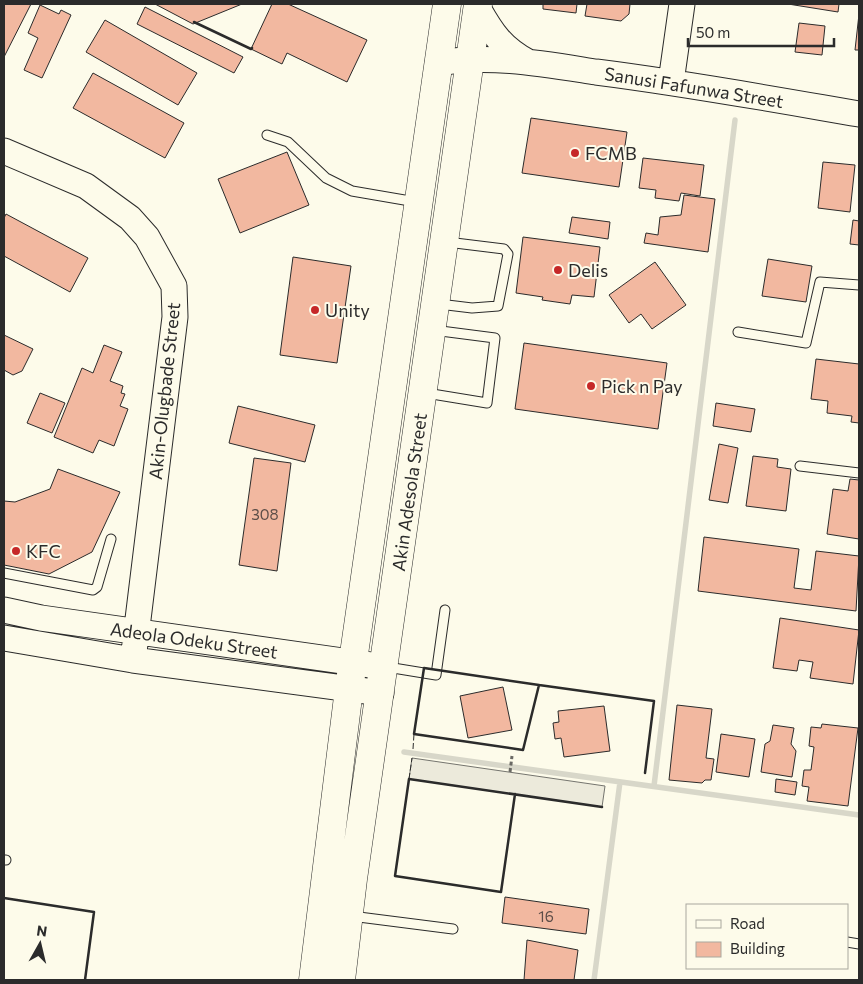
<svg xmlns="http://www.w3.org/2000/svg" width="863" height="984" font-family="Commissioner,sans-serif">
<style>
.parking{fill:#eceadb;stroke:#74746e}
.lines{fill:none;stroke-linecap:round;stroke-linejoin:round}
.stream{stroke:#d8d7c9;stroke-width:5.5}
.building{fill:#f2b8a0;stroke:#2b2b2b}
.lane-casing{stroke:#2b2b2b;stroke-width:11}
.secondary-casing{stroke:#2b2b2b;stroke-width:27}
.primary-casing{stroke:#2b2b2b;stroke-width:29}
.path{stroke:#6a6964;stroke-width:3;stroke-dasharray:4 2.5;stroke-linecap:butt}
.lane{stroke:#fdfbea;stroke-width:9}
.secondary{stroke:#fdfbea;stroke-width:25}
.primary{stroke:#fdfbea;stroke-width:28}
.fence{stroke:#2b2b2b;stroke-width:1;stroke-dasharray:6 2.5;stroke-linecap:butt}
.wall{stroke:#2b2b2b;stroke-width:2.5}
.poi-dot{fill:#c62828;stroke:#fdfbea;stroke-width:2}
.labels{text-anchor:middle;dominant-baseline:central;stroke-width:4;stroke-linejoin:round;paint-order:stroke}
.number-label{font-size:15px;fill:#5d4e48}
.street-label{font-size:18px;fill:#2b2b2b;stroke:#fdfbea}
.poi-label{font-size:18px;fill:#2b2b2b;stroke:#fdfbea;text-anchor:start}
</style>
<rect width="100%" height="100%" fill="#fdfbea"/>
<path class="parking" d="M412 758 605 786 602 807 409 779Z"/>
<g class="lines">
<path class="stream" d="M404 752 859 815
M654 786 735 120
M594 980 620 782"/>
</g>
<path class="building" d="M4 4H31L4 57Z
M155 4H242L193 24Z
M272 4H288L367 40 347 82 287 53 282 64 251 49Z
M543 4H577L576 13 543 9Z
M587 4H630L629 14 621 21 585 16Z
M788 4H839L838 12Z
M40 5 59 14 61 10 71 15 42 78 24 70 38 38 28 33Z
M145 7 243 57 234 73 137 24Z
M859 14V50H855Z
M105 20 197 73 178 105 86 52Z
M799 23 825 26 822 55 795 52Z
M93 73 184 123 165 158 73 108Z
M531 118 627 132 619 187 522 173Z
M287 152 309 205 240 233 218 179Z
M643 158 704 165 700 196 681 193 679 201 655 198 656 190 639 188Z
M823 162 855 165 850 212 818 208Z
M684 195 715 199 708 252 644 243 646 233 658 235 660 217 681 215Z
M6 214 88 258 70 292 4 256V218Z
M572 217 610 222 608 239 569 233Z
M853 220 859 221V245L850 244Z
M523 237 600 247 594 297 572 295 570 304 542 300 543 297 516 293Z
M293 257 351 266 337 363 280 355Z
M768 259 812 266 806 302 762 296Z
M655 262 686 305 652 329 641 314 629 323 609 295Z
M4 335 33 349 22 371 13 375 4 370Z
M524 343 667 363 658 429 515 409Z
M104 345 122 352 110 381 123 386 121 393 125 394 120 406 128 409 114 446 99 440 93 453 54 437 82 368 93 373Z
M816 359 859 364V423L851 422 852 416 827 413 828 401 811 399Z
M40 393 65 403 52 433 27 423Z
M716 403 755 409 751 432 713 426Z
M238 406 315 425 305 462 229 443Z
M719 444 738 448 728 503 709 500Z
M753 456 778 459 777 467 791 469 786 511 746 506Z
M254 458 291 463 277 571 239 565Z
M58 469 120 492 92 552 49 574 4 565V501L15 502 50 489Z
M850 479 859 480V539L827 534 833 489 848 491Z
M704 537 799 549 794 588 811 590 816 551 859 556 856 611 698 591Z
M780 618 859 630 853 684 810 678 813 662 799 660 797 671 773 668Z
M503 687 512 730 468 738 460 696Z
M677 705 712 709 706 758 714 759 711 780H705L702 783 669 780Z
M604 706 610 751 564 757 561 738 555 739 553 723 559 722 558 711Z
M822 724 858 728 848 806 807 801 809 787 802 786 804 770H811L814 747 809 746 811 727 821 728Z
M773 725 794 728 791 744 796 751 792 777 761 772 765 744 770 741Z
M721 734 755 739 749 777 716 772Z
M776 779 797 782 795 795 775 792Z
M505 897 589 909 586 934 502 923Z
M527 940 578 950 574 980H524Z"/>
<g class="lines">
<g class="lane-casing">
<path id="lane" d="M267 135 288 142 326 178 352 191 416 202
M439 304 472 308 498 306 508 254 504 249 447 242
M738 332 806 343 820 282 859 285
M426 393 487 403 495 338 433 330
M800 466 859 473
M4 573 93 590 97 587 111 539
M387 667 436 675 445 610
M4 860H6
M351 916 453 929
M847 942 859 944"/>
</g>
<g class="secondary-casing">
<path id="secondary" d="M478 8C492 33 502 48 528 62
M438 63C490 54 544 64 596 72 684 83 772 99 859 114
M671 82 682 4
M4 151 86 186 130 218 147 237 174 286 175 317 133 660
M4 610 41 618 385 667
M4 638 133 660 381 693"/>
</g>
<g class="primary-casing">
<path id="primary" d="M313 980 349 689 447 4
M341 980 353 879 478 4"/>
</g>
<path class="path" d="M510 772 512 756"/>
<use href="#lane" class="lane"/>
<use href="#secondary" class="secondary"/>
<use href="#primary" class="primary"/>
<path class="fence" d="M413 749 414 734
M409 779 412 758"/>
<path class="wall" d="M194 22 251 49 252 48
M424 668 539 685 523 750 414 734Z
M539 685 654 701 645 773
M515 794 501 892 395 876 409 779 602 807
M4 898 94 912 85 980"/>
</g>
<g class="poi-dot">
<circle cx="575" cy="153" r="5"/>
<circle cx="558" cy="270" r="5"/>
<circle cx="315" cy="310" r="5"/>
<circle cx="591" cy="386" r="5"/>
<circle cx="16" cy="551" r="5"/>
</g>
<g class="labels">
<g class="number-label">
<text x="265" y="514">308</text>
<text x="546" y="916">16</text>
</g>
<g class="street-label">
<text transform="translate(694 87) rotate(9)">Sanusi Fafunwa Street</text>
<text transform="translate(164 391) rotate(-84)">Akin-Olugbade Street</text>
<text transform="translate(409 492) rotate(-82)">Akin Adesola Street</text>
<text transform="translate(194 640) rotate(8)">Adeola Odeku Street</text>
</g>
<g class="poi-label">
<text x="585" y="153">FCMB</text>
<text x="568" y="270">Delis</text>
<text x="325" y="310">Unity</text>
<text x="601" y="386">Pick n Pay</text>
<text x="26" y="551">KFC</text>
</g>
</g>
<rect width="863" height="984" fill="none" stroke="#2b2b2b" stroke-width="10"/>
<rect x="686" y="904" width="162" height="65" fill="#fdfbea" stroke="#a9a89e"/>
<rect x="696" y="920" width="25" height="8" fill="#fdfbea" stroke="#a9a89e"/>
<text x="730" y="929" font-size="15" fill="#2b2b2b">Road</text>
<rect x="696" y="942" width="25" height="15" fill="#f2b8a0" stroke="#a9a89e"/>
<text x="730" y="954" font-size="15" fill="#2b2b2b">Building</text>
<g transform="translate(40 944) rotate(8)" stroke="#fdfbea" stroke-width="4" paint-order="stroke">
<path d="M0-4L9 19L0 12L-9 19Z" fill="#2b2b2b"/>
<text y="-8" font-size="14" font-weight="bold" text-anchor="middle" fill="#2b2b2b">N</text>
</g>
<path d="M688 38v8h146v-8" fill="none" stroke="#2b2b2b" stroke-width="2.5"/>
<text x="696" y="38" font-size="15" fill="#2b2b2b" stroke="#fdfbea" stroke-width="4" paint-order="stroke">50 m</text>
</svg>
